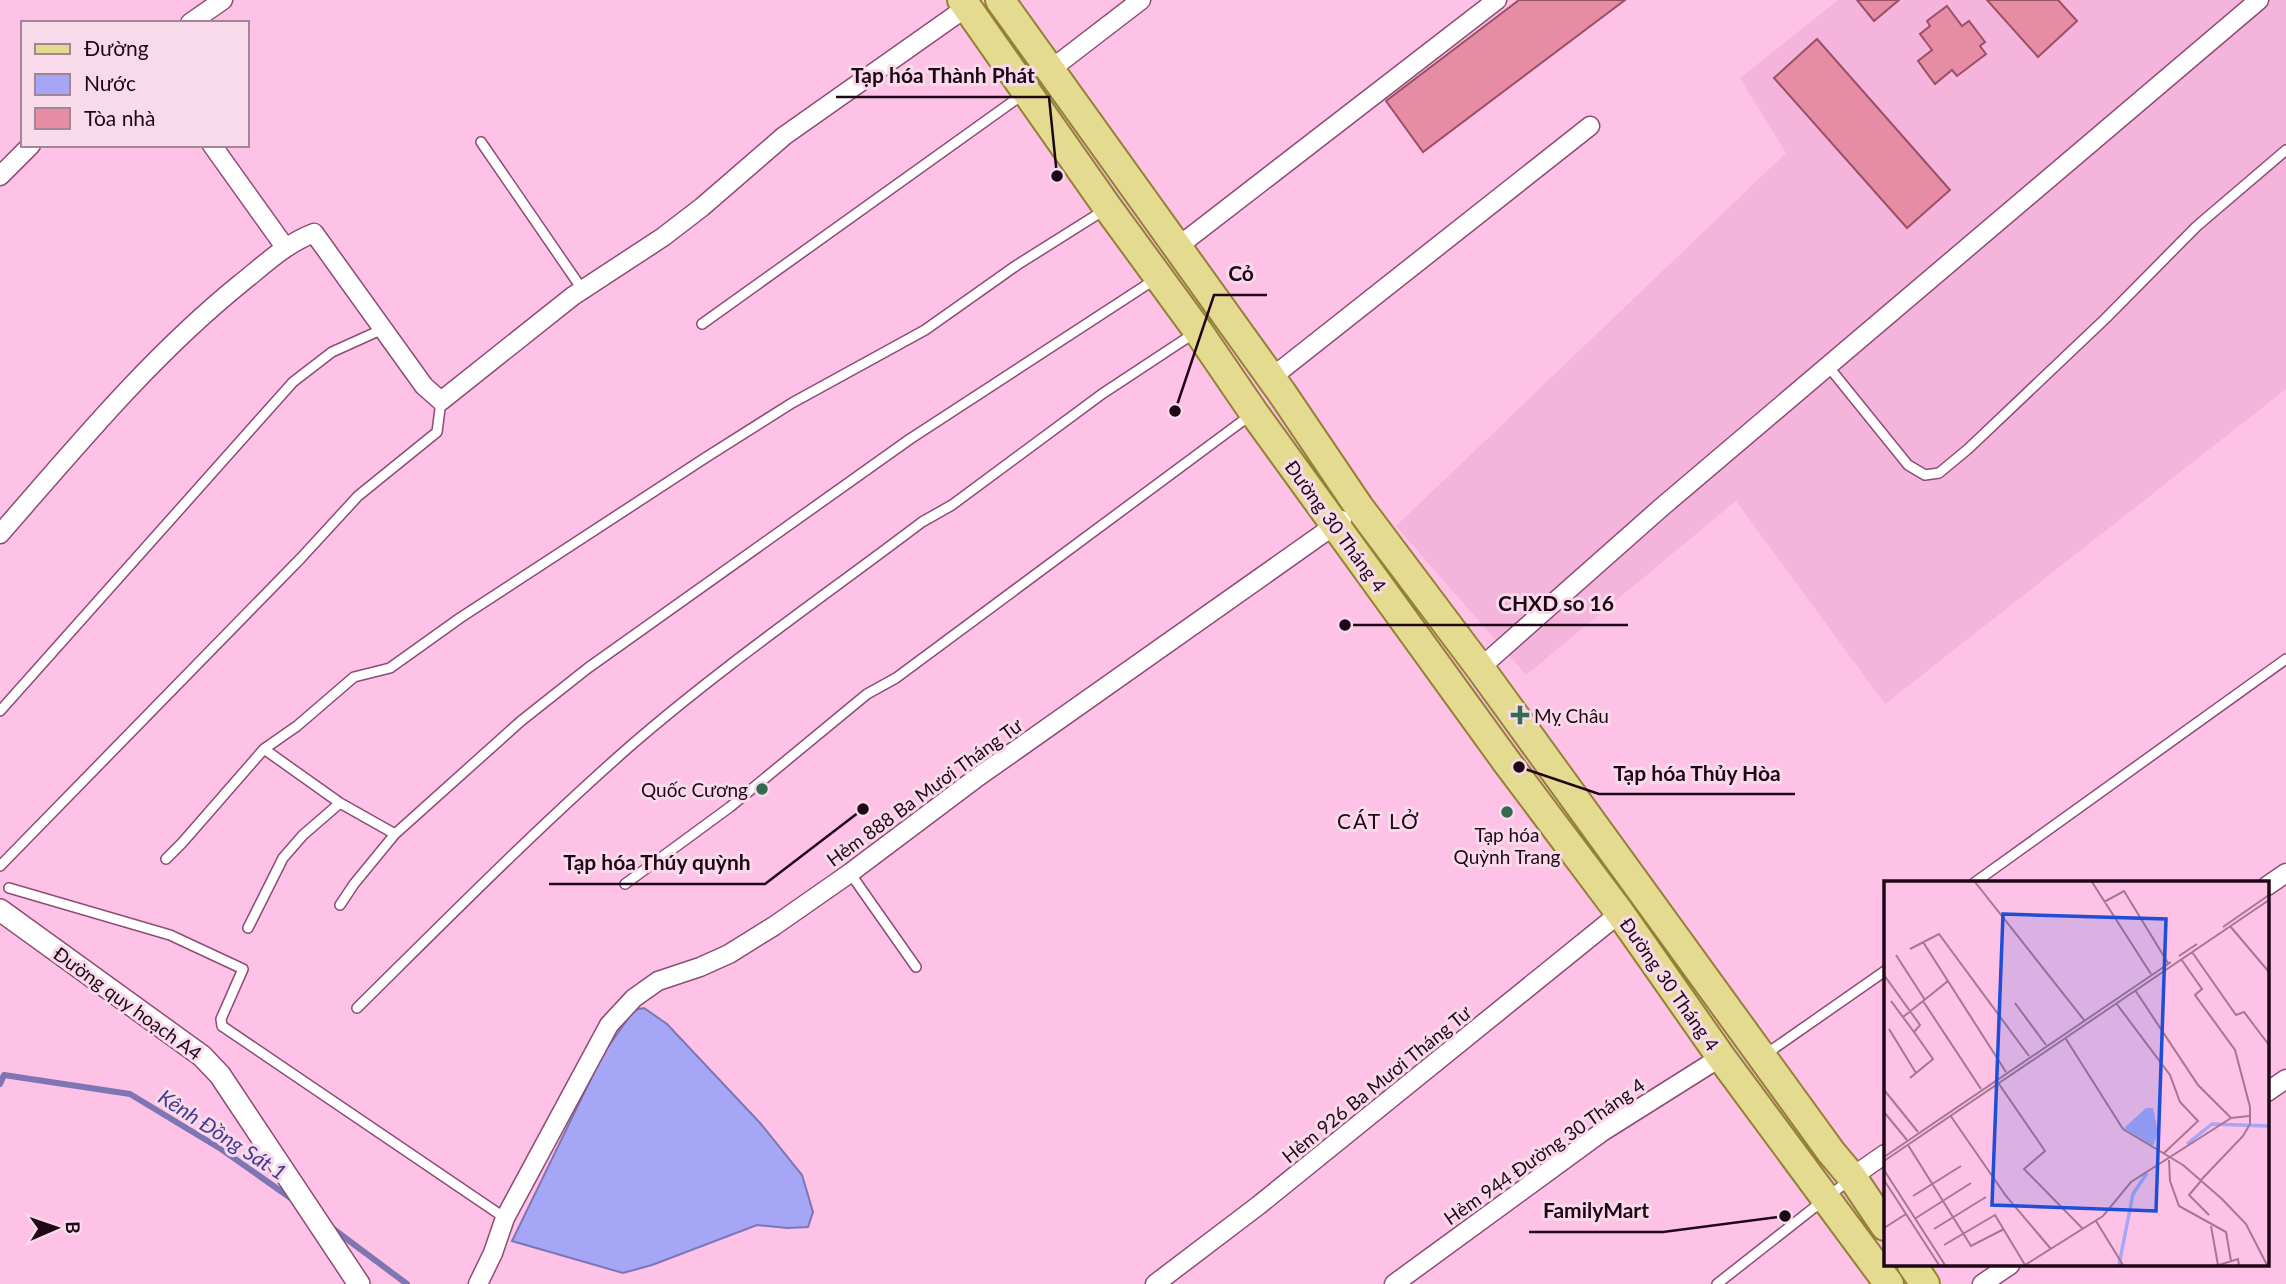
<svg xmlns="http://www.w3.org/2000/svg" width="2286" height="1284" font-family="Lato,sans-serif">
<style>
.built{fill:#f5b4db}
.water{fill:#a5a6f6;stroke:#7d76b3;stroke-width:2}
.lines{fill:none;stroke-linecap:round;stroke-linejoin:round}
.stream{stroke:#7d76b3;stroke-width:6}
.building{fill:#e68ca4;stroke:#9a5065;stroke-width:2}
.service-casing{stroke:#8c4c75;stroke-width:12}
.minor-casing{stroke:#8c4c75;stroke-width:21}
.tertiary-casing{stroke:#8c4c75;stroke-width:24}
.primary-casing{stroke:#948136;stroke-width:32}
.service{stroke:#fff;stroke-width:9}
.minor{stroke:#fff;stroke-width:18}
.tertiary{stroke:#fff;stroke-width:21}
.primary{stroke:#e4db91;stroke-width:28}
.poi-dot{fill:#336a51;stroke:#f8daeb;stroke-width:2.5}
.labels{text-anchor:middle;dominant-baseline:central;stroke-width:6;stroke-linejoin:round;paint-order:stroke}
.street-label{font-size:19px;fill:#200717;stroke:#f8daeb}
.poi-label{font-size:19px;fill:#200717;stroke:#f8daeb;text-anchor:start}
.neighbourhood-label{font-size:21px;letter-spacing:2px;fill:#200717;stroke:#f8daeb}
.water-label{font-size:21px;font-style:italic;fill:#423a94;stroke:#f8daeb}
.inset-river{fill:none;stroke:#a5a6f6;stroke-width:3.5}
.inset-road{fill:none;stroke:#a57793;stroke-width:2}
.view{fill:#1d4ed8;fill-opacity:0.15;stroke:#1d4ed8;stroke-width:3.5}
.inset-edge{fill:none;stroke:#200717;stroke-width:3.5}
.leader{fill:none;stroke:#200717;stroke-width:2.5}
.callout-dot{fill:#200717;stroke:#f8daeb;stroke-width:2.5}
.callout-label{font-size:21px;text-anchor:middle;font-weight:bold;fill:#200717;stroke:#f8daeb;stroke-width:6;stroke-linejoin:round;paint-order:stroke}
</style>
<rect width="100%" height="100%" fill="#fdc2e5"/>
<path class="built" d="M1838 0H2286V389L1885 704 1736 501 1526 675 1396 526 1786 153 1740 78Z"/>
<path class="water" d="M644 1008 667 1024 761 1124 802 1175 813 1212 808 1227 788 1228 757 1225 652 1265 623 1273 512 1241 603 1054 634 1010Z"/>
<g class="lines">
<path class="stream" d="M0 1084 4 1075 130 1094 221 1149 292 1199
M332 1228 407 1284"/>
</g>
<path class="building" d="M1519 0H1625L1423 152 1386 101Z
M1857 0H1899L1874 21Z
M1987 0H2058L2077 21 2038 57Z
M1947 6 1962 26 1969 21 1985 42 1980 46 1986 54 1957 76 1952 70 1935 84 1918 61 1932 50 1920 34 1930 26 1927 21Z
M1817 39 1950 190 1907 228 1774 78Z"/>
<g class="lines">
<g class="service-casing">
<path id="service" d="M481 142 582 289
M702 324 1022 95
M1828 366 1908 465 1925 475 1939 473 1968 449 2105 319 2197 226 2286 150
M0 711 293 382 332 352 383 329
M264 749 340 803 395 834
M166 859 182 843 264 749 297 726 354 677 390 668 460 618 705 458 792 403 925 330 1017 265 1106 209
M0 866 301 558 358 496 437 432 441 401
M850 873 916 967
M1974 883 2286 659
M625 884 730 807 867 694 896 678 1252 414
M9 888 170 935 243 969 221 1019 222 1026 505 1218
M340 905 354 884 395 834 521 721 588 668 910 439 1154 280
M248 928 283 858 303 835 340 803
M357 1008C446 920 534 831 628 748 721 667 823 597 922 522L952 505 1102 394 1196 332
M1766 1054 1885 971
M1717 1284 1848 1181"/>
</g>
<g class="minor-casing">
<path id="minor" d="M190 23 223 0
M1050 70 1141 0
M212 145 285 247
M0 176 31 145
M1176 248 1497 0
M1271 378 1590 126
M0 534C76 447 150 357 240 284 264 265 285 244 314 233L424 386 441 401 573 296 663 237 702 207 784 136 967 7
M1480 668 1663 506 2259 0
M2267 886 2286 873
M2267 1092 2286 1079
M1852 1177 1885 1154
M478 1284 493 1253 505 1218 609 1025 634 998 658 981 700 967 729 954 774 926 850 873 975 779 1342 520
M1155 1284 1259 1205 1620 913
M1394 1284 1602 1132 1721 1057
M1982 1284 2010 1265"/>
</g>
<g class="tertiary-casing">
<path id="tertiary" d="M0 910 202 1056 220 1075 359 1284"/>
</g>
<g class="primary-casing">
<path id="primary" d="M962 0 1108 208 1198 331 1254 413 1506 761 1620 913 1721 1057 1889 1284
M1000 0 1282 393 1359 507 1480 668 1831 1152 1852 1177 1885 1226
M1912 1265 1925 1284"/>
</g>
<use href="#service" class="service"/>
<use href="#minor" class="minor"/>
<use href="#tertiary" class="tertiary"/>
<use href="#primary" class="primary"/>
</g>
<g class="poi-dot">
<path d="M1516.5 704.5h7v7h7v7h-7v7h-7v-7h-7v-7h7z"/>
<circle cx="762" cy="789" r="7"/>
<circle cx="1507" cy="812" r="7"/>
</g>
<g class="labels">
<g class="street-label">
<text transform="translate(1336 526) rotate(54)">Đường 30 Tháng 4</text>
<text transform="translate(924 792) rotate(-36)">Hẻm 888 Ba Mươi Tháng Tư</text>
<text transform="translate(1670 984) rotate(55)">Đường 30 Tháng 4</text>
<text transform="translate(128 1003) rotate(36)">Đường quy hoạch A4</text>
<text transform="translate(1376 1084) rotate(-39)">Hẻm 926 Ba Mươi Tháng Tư</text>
<text transform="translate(1544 1151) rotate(-35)">Hẻm 944 Đường 30 Tháng 4</text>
</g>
<g class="poi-label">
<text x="1534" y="715">Mỵ Châu</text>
<text x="748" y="789" text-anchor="end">Quốc Cương</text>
<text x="1507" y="834" text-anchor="middle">Tạp hóa<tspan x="1507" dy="22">Quỳnh Trang</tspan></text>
</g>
<g class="neighbourhood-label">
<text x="1379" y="820">CÁT LỞ</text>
</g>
<g class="water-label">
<text transform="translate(223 1134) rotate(33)">Kênh Đồng Sát 1</text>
</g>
</g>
<g transform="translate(1884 881)">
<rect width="385" height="385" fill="#fdc2e5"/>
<path d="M262 227H269L274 251 269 265 240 247Z" fill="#a5a6f6"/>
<path class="inset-river" d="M303 263 328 243 385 245M235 384 249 313 263 292"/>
<path class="inset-road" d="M91 1 200 139M208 1 267 93M220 21 240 10 284 82M346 45 385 91M339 46 385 14M39 61 122 191M26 68 55 53 145 175M308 71 352 134 360 131 385 164M12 74 41 119M295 75 313 63M297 78 318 108 311 114 351 169 366 226V243L359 255 317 299M0 94 36 144 30 151 49 178 26 197M251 109 314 204 347 237 365 235M7 120 30 151M39 120 97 208M131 122 162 164M232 122 286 194 296 221 314 240 279 273M19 136 64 100M5 148 32 192M182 158 239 248 299 284 338 318 362 343 383 384M115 203 161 270 140 288 199 348M1 210 34 251M0 231 23 259M66 234 122 315 167 368M24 264 87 365 120 348M0 276 287 81M285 279 286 300 295 325 342 351 347 380M0 280 385 19M0 289 61 384M0 299 55 384M317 300 305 314 325 334M29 315 77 285M32 337 87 302M212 340 239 384M327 345 334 384M0 347 22 333M50 348 102 316M60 364 111 334 141 384M141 384 219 335 247 301 347 237M335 384 354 378 355 384"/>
<path class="view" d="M119 33 282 38 272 330 108 324Z"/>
<rect width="385" height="385" class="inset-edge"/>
</g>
<path class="leader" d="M1057 176L1049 97H836M1175 411L1214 295H1267M1345 625L1484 625H1628M1519 767L1599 794H1795M863 809L765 884H549M1785 1216L1663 1232H1529"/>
<g class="callout-dot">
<circle cx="1057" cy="176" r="7"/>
<circle cx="1175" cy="411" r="7"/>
<circle cx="1345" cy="625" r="7"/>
<circle cx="1519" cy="767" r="7"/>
<circle cx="863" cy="809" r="7"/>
<circle cx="1785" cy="1216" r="7"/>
</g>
<g class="callout-label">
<text x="943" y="83">Tạp hóa Thành Phát</text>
<text x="1241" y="281">Cỏ</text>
<text x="1556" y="611">CHXD so 16</text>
<text x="1697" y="781">Tạp hóa Thủy Hòa</text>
<text x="657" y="870">Tạp hóa Thúy quỳnh</text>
<text x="1596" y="1218">FamilyMart</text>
</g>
<rect x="21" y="21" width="228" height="126" fill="#f8daeb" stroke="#a28696" stroke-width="2"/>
<rect x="35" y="44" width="35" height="10" fill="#e4db91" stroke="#a28696" stroke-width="2"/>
<text x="84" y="56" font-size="21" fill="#200717">Đường</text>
<rect x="35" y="74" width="35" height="21" fill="#a5a6f6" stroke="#a28696" stroke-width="2"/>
<text x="84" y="91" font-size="21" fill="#200717">Nước</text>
<rect x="35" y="108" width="35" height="21" fill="#e68ca4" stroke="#a28696" stroke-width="2"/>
<text x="84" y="126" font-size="21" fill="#200717">Tòa nhà</text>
<g transform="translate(56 1228) rotate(88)" stroke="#f8daeb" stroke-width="5" paint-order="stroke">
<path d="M0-5L12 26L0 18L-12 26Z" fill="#200717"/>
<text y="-10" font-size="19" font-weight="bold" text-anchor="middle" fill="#200717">B</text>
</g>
</svg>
